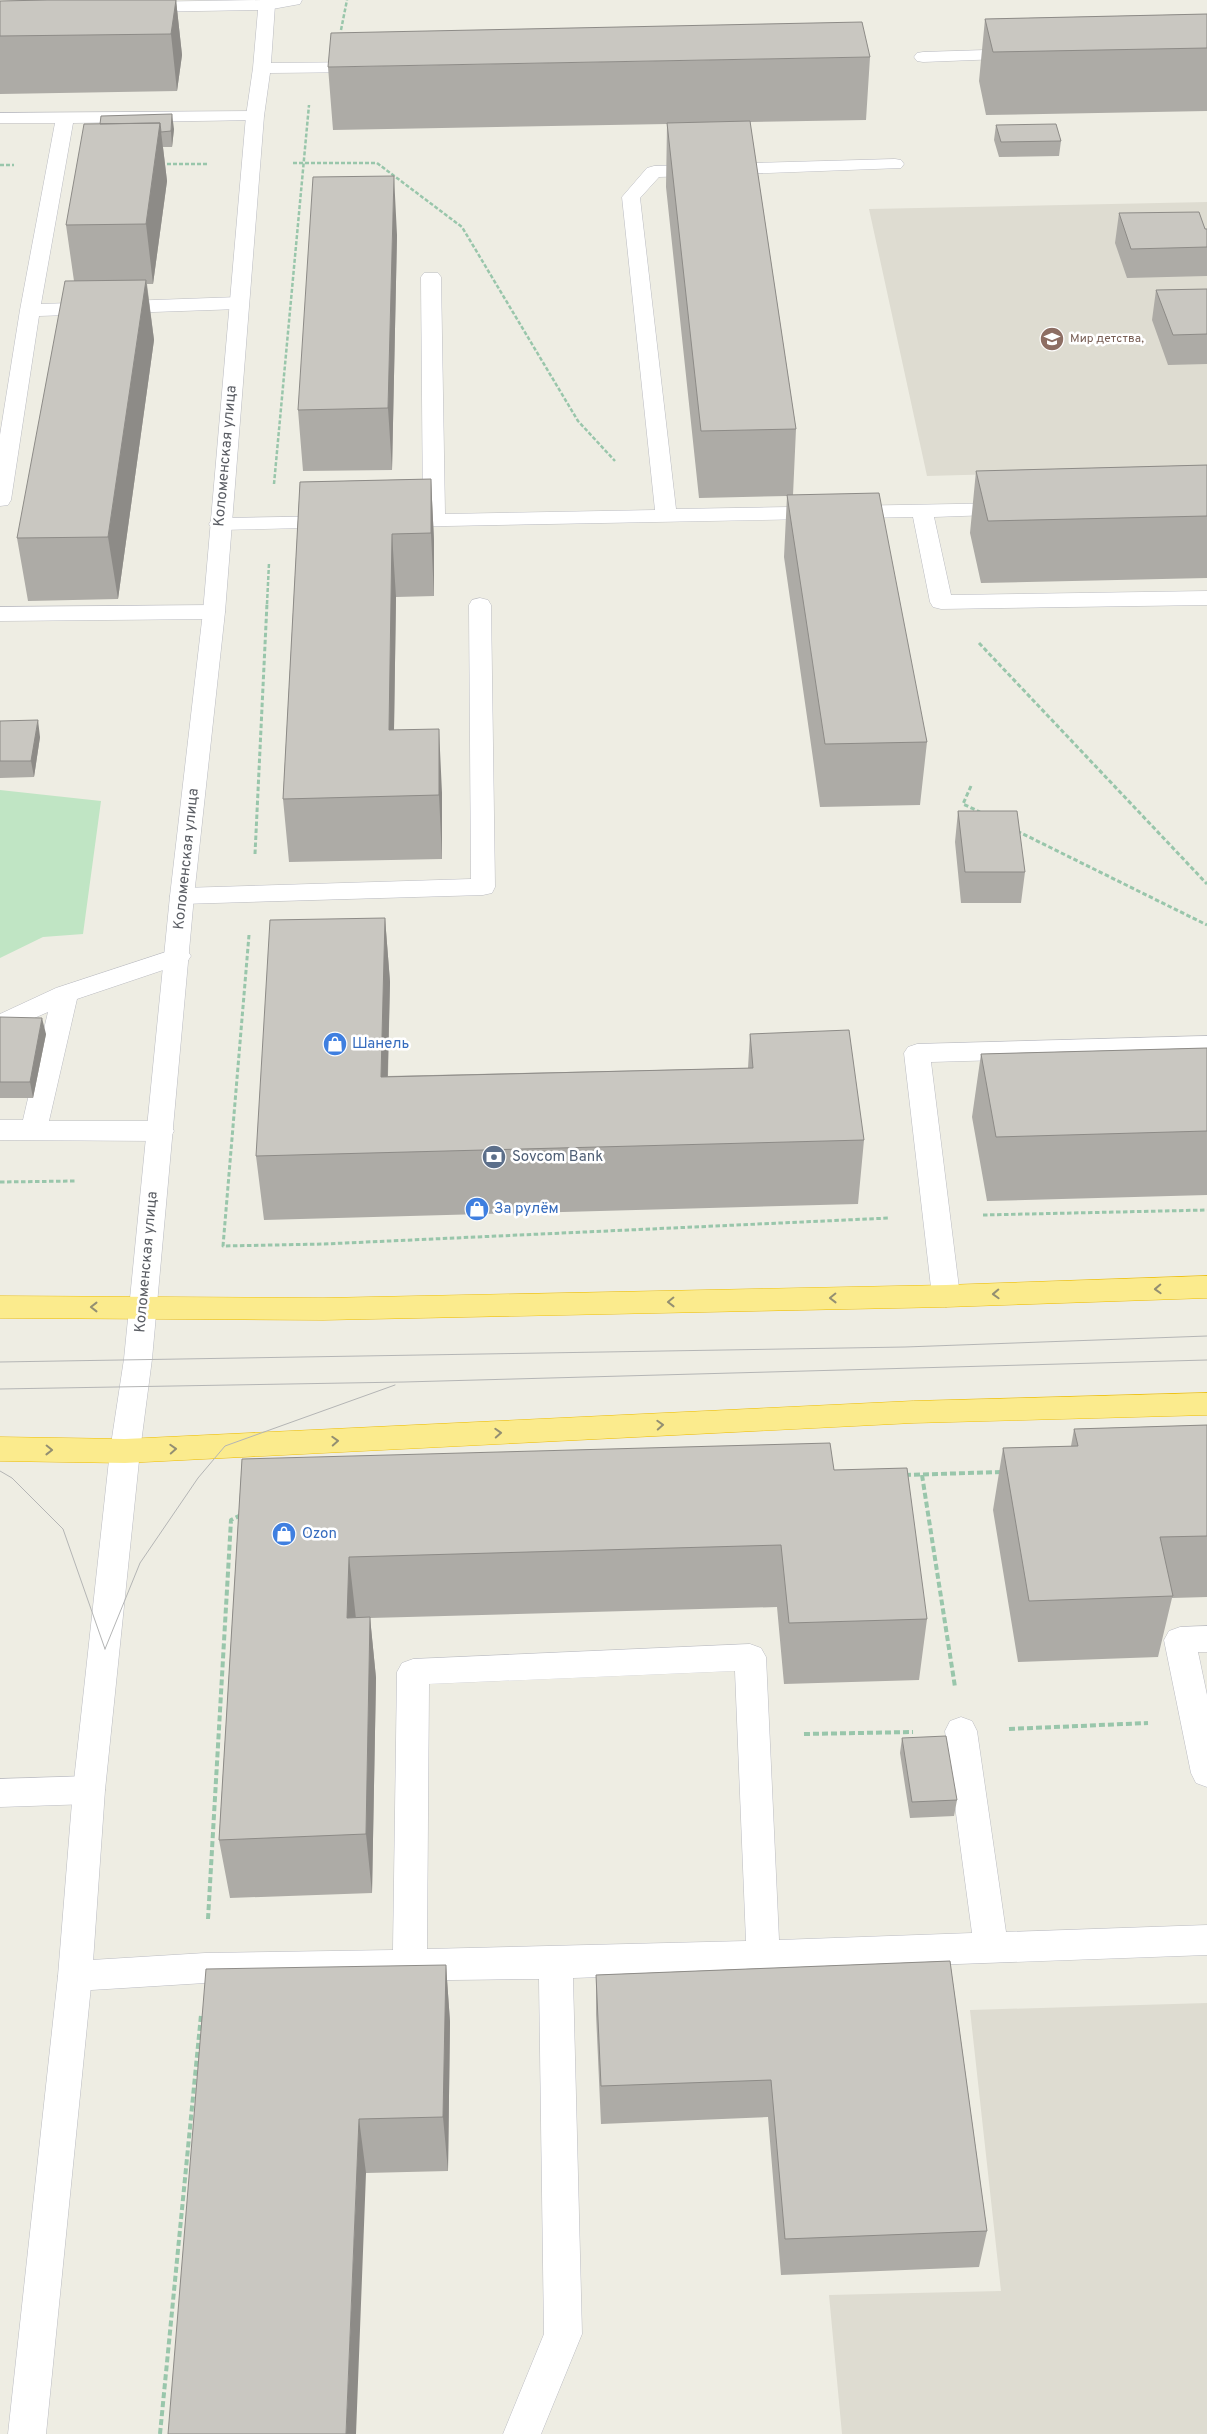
<svg xmlns="http://www.w3.org/2000/svg" width="1207" height="2434" font-family="Overpass,sans-serif">
<style>
.education{fill:#dedcd1}
.green{fill:#c0e5c4}
.lines{fill:none;stroke-linecap:round;stroke-linejoin:round}
.lane-casing{stroke:#bbbcc2;stroke-width:1}
.street-casing{stroke:#bbbcc2;stroke-width:1}
.highway-casing{stroke:#edbd04;stroke-width:1}
.path-far2{stroke:#99c6ab;stroke-width:2.5;stroke-dasharray:4 2;stroke-linecap:butt}
.path-far1{stroke:#99c6ab;stroke-width:3;stroke-dasharray:4.5 2.5;stroke-linecap:butt}
.path{stroke:#99c6ab;stroke-width:4;stroke-dasharray:6 3;stroke-linecap:butt}
.lane{fill:#fff;fill-rule:evenodd}
.street{fill:#fff;fill-rule:evenodd}
.highway{fill:#fbeb8d;fill-rule:evenodd}
.tram{stroke:#b4b5b5;stroke-width:1}
.wall{fill:#adaba6}
.shaded-wall{fill:#8d8b87}
.building{fill:#c9c7c1;stroke:#8d8b87}
.oneway{stroke:#938f72}
.labels{text-anchor:middle;dominant-baseline:central;stroke-width:5;stroke-linejoin:round;paint-order:stroke}
.far-education-label{font-size:12px;fill:#785e54;stroke:#fff;text-anchor:start}
.street-label{font-size:15px;fill:#5b5e64;stroke:#fff}
.shop-label{font-size:15px;fill:#366cbe;stroke:#fff;text-anchor:start}
.service-label{font-size:15px;fill:#4e5e75;stroke:#fff;text-anchor:start}
</style>
<rect width="100%" height="100%" fill="#eeede3"/>
<path class="education" d="M1207 202V468L927 476 869 209Z
M1207 2003V2434H842L829 2295 1001 2291 970 2010Z"/>
<path class="green" d="M0 790 101 801 83 934 43 937 0 958Z"/>
<g class="lines">
<g class="lane-casing">
<path id="lane" d="M260 0H302L300 4 267 10 261 9 259 5Z
M255 111 261 112 264 116 261 120 73 123 41 304 239 297 246 299 249 303 246 307 239 309 39 316 11 500 8 505 0 506V435L20 310 55 123H0V113Z
M895 159 901 160 904 164 901 168 659 177 640 198 676 509 1011 503 1019 504 1022 509 1019 514 934 517 951 595 1207 591V605L941 609 933 607 930 602 913 517 396 527 388 526 385 521 388 516 423 514 421 277 424 273H438L441 277 445 514 655 510 622 197 647 168 654 166Z
M336 516 344 517 347 522 344 527 220 530 212 529 209 524 212 519 220 518Z
M480 598 488 600 491 605 495 887 492 893 483 895 182 904 173 902 170 896 173 890 182 888 471 879 469 605 472 600Z
M214 605 222 607 225 612 222 617 214 619 0 621V607Z
M178 948 187 950 191 956 187 962 77 999 49 1121H161L170 1124 174 1131 170 1138 161 1141 0 1140V1120H23L48 1012 0 1033V1014L56 988Z
M1207 1036V1054L931 1062 960 1296 956 1303 946 1307 936 1303 932 1296 904 1053 908 1047 917 1044Z
M1207 1626V1652H1198L1207 1695V1787L1196 1783 1191 1773 1164 1640 1169 1631 1180 1627Z
M750 1644 761 1648 766 1657 779 1940 972 1933 945 1731 950 1721 961 1717 972 1721 977 1731 1006 1932 1207 1925V1955L573 1978 582 2334 541 2434H503L544 2334 539 1979 205 1983 75 1991 63 1987 58 1976 63 1965 75 1961 205 1953 393 1950 397 1672 402 1663 413 1659ZM735 1671 746 1941 427 1949 429 1684Z
M89 1776 100 1780 105 1790 100 1800 89 1804 0 1807V1779Z"/>
</g>
<g class="street-casing">
<path id="street" d="M262 0 273 1 275 5 271 63 366 62 372 63 375 67 372 71 366 72 270 73 264 116 225 612 194 896 152 1359 140 1451 105 1790 92 1976 46 2434H8L58 1976 73 1790 110 1451 124 1359 170 896 203 612 246 116 253 68 258 10 140 12 134 11 132 7 134 3 140 2Z
M1019 49 1025 50 1028 54 1025 58 923 62 917 61 914 57 917 53 923 52Z"/>
</g>
<g class="highway-casing">
<path id="highway" d="M1207 1276V1298L946 1307 323 1320 0 1318V1296L323 1298 946 1285Z
M1207 1393V1415L913 1423 125 1463 0 1461V1437L125 1439 913 1401Z"/>
</g>
<path class="path-far2" d="M341 30 347 0
M293 163H377L462 227 578 421 615 461
M161 164H209
M0 165H14
M274 484 309 105
M267 604 269 563"/>
<path class="path-far1" d="M979 643 1207 884
M971 786 963 804 980 812
M1017 831 1207 925
M255 854 267 603
M249 935 223 1246 324 1244 889 1218
M0 1182 75 1181
M983 1215 1207 1210"/>
<path class="path" d="M905 1475 1001 1472
M922 1475 955 1687
M1009 1729 1148 1723
M804 1734 913 1732
M208 1919 231 1520 241 1515
M160 2434 201 2015"/>
<use href="#lane" class="lane"/>
<use href="#street" class="street"/>
<use href="#highway" class="highway"/>
<path class="tram" d="M0 1362 905 1347 1207 1336
M0 1389 404 1382 1207 1360
M0 1471 12 1478 63 1529 105 1649
M105 1649 140 1563 198 1478 225 1446 395 1385"/>
</g>
<path class="wall" d="M47 0H176L182 55 177 91 0 94V1Z
M1207 14V111L986 115 979 81 985 19Z
M870 57 866 120 750 122 796 429 793 495 927 742 920 805 820 807 784 557 787 496 699 498 666 187 667 124 333 130 328 67Z
M100 124 174 129 172 147H163L167 181 153 284H147L154 340 118 599 28 601 17 538 74 281 66 225Z
M996 125 1061 141 1059 156 999 157 994 140Z
M1119 213 1207 229V276L1127 278 1115 243Z
M397 235 392 470 303 471 298 410Z
M1207 289V364L1168 365 1152 320 1156 290Z
M1207 465V578L981 583 970 533 976 471Z
M431 479 434 541V596L396 597 394 730 442 793V859L289 862 283 799 300 482Z
M0 721 40 737 34 777 0 778Z
M958 811 1025 872 1021 903H961L955 842Z
M385 918 390 982 388 1076 748 1068 750 1034 864 1140 858 1204 264 1220 256 1156Z
M0 1017 46 1034 33 1098H0Z
M1207 1048V1195L987 1201 972 1117 981 1054Z
M1207 1425V1597L1172 1598 1158 1657 1018 1662 993 1510 1003 1448 1071 1446 1074 1429Z
M242 1459 834 1470 927 1619 919 1680 784 1684 777 1607 370 1618 376 1678 372 1893 230 1898 219 1840Z
M902 1738 957 1800 954 1816 910 1818 900 1753Z
M950 1961 987 2231 979 2267 781 2275 768 2117 601 2124 596 2014V1975Z
M446 1965 450 2022 448 2171 366 2173 168 2434Z"/>
<path class="shaded-wall" d="M176 0 182 55 177 91 171 34Z
M172 114 174 129 172 147 171 131Z
M160 123 167 181 153 284 146 224Z
M394 176 397 235 392 470 388 408Z
M146 280 154 340 118 599 108 537Z
M431 479 434 541V596L431 533Z
M392 534 396 597 393 794 389 730Z
M38 720 40 737 34 777 31 761Z
M439 729 442 793V859L439 795Z
M385 918 390 982 386 1140 381 1077Z
M42 1018 46 1034 33 1098 30 1082Z
M349 1557 356 1619 347 1618Z
M370 1617 376 1678 372 1893 366 1834Z
M446 1965 450 2022 448 2171 443 2117Z
M359 2119 366 2173 356 2434H346Z"/>
<path class="building" d="M47 0H176L171 34 0 36V1Z
M1207 14V48L993 52 985 19Z
M862 22 870 57 328 67 331 33Z
M172 114 171 131 161 132 160 123 100 124 101 116Z
M750 121 796 429 701 431 667 123Z
M160 123 146 224 66 225 84 124Z
M1056 124 1061 141 1001 142 996 125Z
M394 176 388 408 298 410 313 177Z
M1199 212 1205 229H1207V247L1131 249 1119 213Z
M146 280 108 537 17 538 65 281Z
M1207 289V334L1173 335 1156 290Z
M1207 465V516L988 521 976 471Z
M431 479V533L392 534 389 730 439 729V795L283 799 300 482Z
M879 493 927 742 825 744 787 495Z
M38 720 31 761H0V721Z
M958 811H1017L1025 872H965Z
M385 918 381 1077 753 1068 750 1034 849 1030 864 1140 256 1156 270 920Z
M0 1017 42 1018 30 1082H0Z
M1207 1048V1131L996 1137 981 1054Z
M1207 1425V1536L1160 1537 1173 1596 1029 1601 1003 1448 1078 1446 1074 1429Z
M830 1443 834 1470 907 1468 927 1619 789 1623 781 1545 349 1557 347 1618 370 1617 366 1834 219 1840 242 1459Z
M946 1736 957 1800 912 1802 902 1738Z
M950 1961 987 2231 785 2239 771 2080 601 2086 596 1975Z
M446 1965 443 2117 359 2119 346 2434H168L206 1969Z"/>
<defs><path id="oneway-chevron" d="M-2-3.5L2.5 0L-2 3.5" fill="none" stroke-width="1.6" stroke-linecap="round" stroke-linejoin="round" transform="scale(1.25)"/></defs>
<g class="oneway">
<use href="#oneway-chevron" transform="translate(1158 1289) rotate(178)"/>
<use href="#oneway-chevron" transform="translate(996 1294) rotate(178)"/>
<use href="#oneway-chevron" transform="translate(833 1298) rotate(179)"/>
<use href="#oneway-chevron" transform="translate(671 1302) rotate(179)"/>
<use href="#oneway-chevron" transform="translate(94 1307) rotate(180)"/>
<use href="#oneway-chevron" transform="translate(660 1425) rotate(-3)"/>
<use href="#oneway-chevron" transform="translate(498 1433) rotate(-3)"/>
<use href="#oneway-chevron" transform="translate(335 1441) rotate(-3)"/>
<use href="#oneway-chevron" transform="translate(173 1449) rotate(-3)"/>
<use href="#oneway-chevron" transform="translate(49 1450) rotate(1)"/>
</g>
<defs>
<g id="school-disc" transform="scale(1.25)"><circle r="9.5" fill="#8d6e63" stroke="#fff"/><path d="M0-5L7-2L0 1L-7-2ZM-4 1L0 2.5L4 1V4Q0 6-4 4Z" fill="#fff"/></g>
<g id="shop-disc" transform="scale(1.25)"><circle r="9.5" fill="#3f7fe0" stroke="#fff"/><path d="M-5-2.5h2.3a2.7 3.5 0 0 1 5.4 0H5L5.5 6h-11ZM-1.5-2.5h3a1.5 2.3 0 0 0-3 0Z" fill="#fff"/></g>
<g id="bank-disc" transform="scale(1.25)"><circle r="9.5" fill="#5c6f8a" stroke="#fff"/><path d="M-6-4H6V4H-6ZM0-2.3a2.3 2.3 0 1 0 0 4.6a2.3 2.3 0 1 0 0-4.6Z" fill="#fff"/></g>
</defs>
<g fill-rule="evenodd">
<use href="#school-disc" x="1052" y="339"/>
<use href="#shop-disc" x="335" y="1044"/>
<use href="#bank-disc" x="494" y="1157"/>
<use href="#shop-disc" x="477" y="1209"/>
<use href="#shop-disc" x="284" y="1534"/>
</g>
<g class="labels">
<g class="far-education-label">
<text x="1070" y="339">Мир детства,</text>
</g>
<g class="street-label">
<text transform="translate(226 456) rotate(-85)">Коломенская улица</text>
<text transform="translate(187 859) rotate(-84)">Коломенская улица</text>
<text transform="translate(147 1262) rotate(-85)">Коломенская улица</text>
</g>
<g class="shop-label">
<text x="352" y="1044">Шанель</text>
<text x="494" y="1209">За рулём</text>
<text x="302" y="1534">Ozon</text>
</g>
<g class="service-label">
<text x="512" y="1157">Sovcom Bank</text>
</g>
</g>
</svg>
